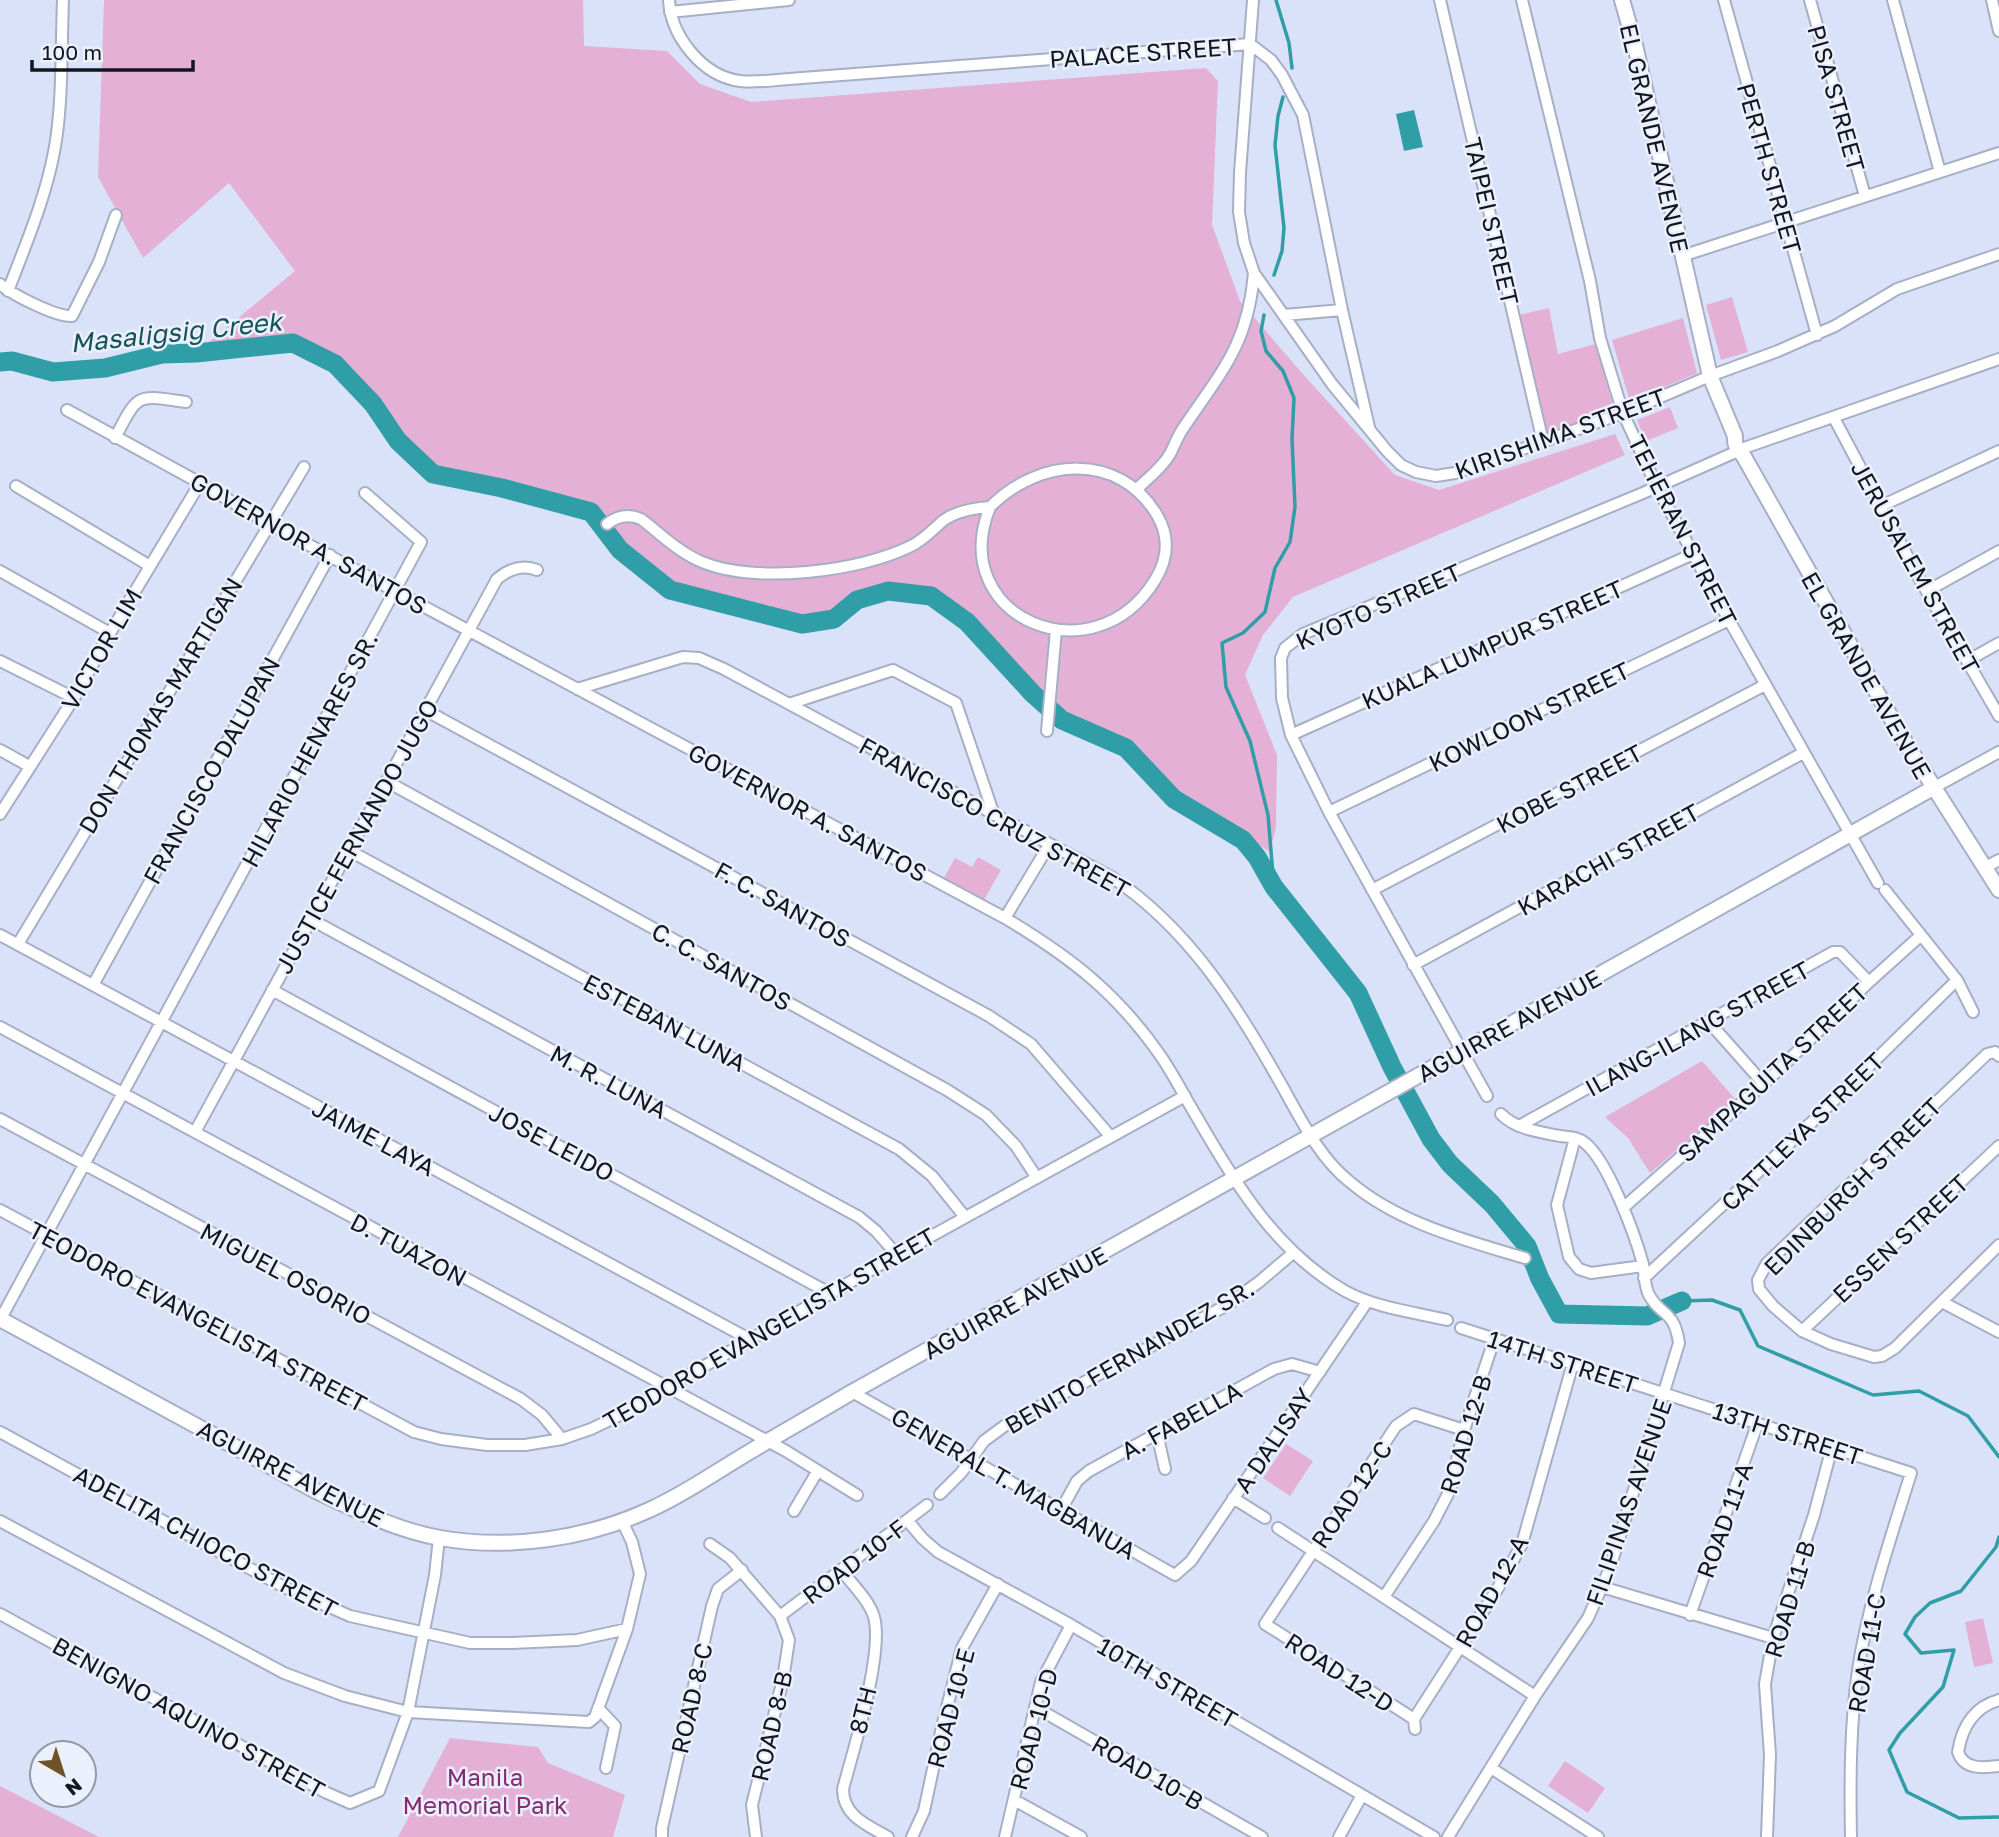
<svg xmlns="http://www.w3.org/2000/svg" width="1999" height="1837" font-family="'Golos Text',sans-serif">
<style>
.green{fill:#e4b0d5}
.water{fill:#309ea6}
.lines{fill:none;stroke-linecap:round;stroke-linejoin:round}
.stream{stroke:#309ea6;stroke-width:3.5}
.river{stroke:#309ea6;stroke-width:19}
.minor-casing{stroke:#a7afc4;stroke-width:14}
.tertiary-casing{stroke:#a7afc4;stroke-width:18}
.minor{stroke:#fff;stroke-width:10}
.tertiary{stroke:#fff;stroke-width:14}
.labels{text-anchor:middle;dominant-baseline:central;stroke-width:5;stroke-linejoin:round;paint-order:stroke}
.street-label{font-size:24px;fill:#13161e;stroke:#ebf0fd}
.park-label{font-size:24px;fill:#852a73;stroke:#ebf0fd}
.water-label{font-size:26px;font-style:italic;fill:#165357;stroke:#ebf0fd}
</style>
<rect width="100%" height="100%" fill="#dae2f9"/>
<path class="green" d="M104 0H583L584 46 667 51 700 84 751 102 1206 68 1218 81 1212 225 1240 301 1301 372 1395 475 1439 490 1615 434 1625 455 1293 597 1263 635 1245 675 1277 755 1276 827 1270 852 1178 793 1130 742 1062 720 1033 694 967 622 931 596 888 591 857 600 834 619 802 624 670 590 620 550 591 512 502 488 433 474 398 441 373 404 335 364 293 343 196 353 295 271 229 183 143 258 98 177Z
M1732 297 1748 352 1721 360 1706 305Z
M1549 308 1558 354 1596 344 1614 410 1547 434 1518 315Z
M1683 318 1697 373 1630 402 1612 340Z
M1670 407 1678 428 1646 441 1637 420Z
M978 857 1001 870 984 900 979 898 977 901 962 893 964 889 944 878 955 858 972 867Z
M1702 1061 1736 1100 1650 1173 1628 1138 1605 1117Z
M1286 1444 1313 1461 1290 1496 1263 1478Z
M1983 1618 1993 1663 1974 1667 1965 1622Z
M450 1738 538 1747 548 1763 625 1795 613 1837H398Z
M1565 1761 1605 1788 1588 1813 1548 1786Z
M0 1786 99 1837H0Z"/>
<path class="water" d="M1414 110 1423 147 1404 151 1396 114Z"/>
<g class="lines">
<path class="stream" d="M1276 0 1289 43 1292 68
M1274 275 1282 251 1284 228 1275 145 1278 116 1283 97
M1264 315 1261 331 1266 351 1283 371 1294 398 1292 439 1295 507 1290 542 1275 568 1265 612 1243 633 1222 643 1226 687 1250 741 1268 815 1274 887
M1682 1301 1712 1300 1740 1310 1758 1346 1873 1395 1919 1391 1968 1416 1999 1457
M1999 1537 1996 1547 1961 1591 1930 1603 1915 1617 1905 1634 1921 1653 1954 1650 1943 1687 1900 1733 1889 1750 1907 1792 1959 1818 1999 1817"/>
<path class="river" d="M0 362 12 361 53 372 105 368 162 354 196 353 293 343 335 364 373 404 398 441 433 474 502 488 591 512 620 550 670 590 802 624 834 619 857 600 888 591 931 596 967 622 1033 694 1062 720 1126 748 1174 799 1243 840 1257 857 1274 887 1358 993 1392 1067 1431 1139 1450 1164 1492 1204 1527 1246 1540 1279 1559 1314 1647 1316 1682 1301"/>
<g class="minor-casing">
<path id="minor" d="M669 0C671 36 702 76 740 81 756 83 773 80 789 79L1250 44 1271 60 1282 75 1303 115 1342 310 1369 427
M1253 0 1240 173 1239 212 1244 243 1254 273 1332 384 1387 451 1401 465 1416 472 1436 476 1455 473 1623 413 1710 376 1778 351 1835 326 1897 289 1999 254
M1440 0 1543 442
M1522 0 1590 281 1600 338 1623 413 1657 487 1729 620 1878 883
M1724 0 1817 335
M1810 0 1865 196
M1893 0 1940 172
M1992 0 1999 31
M670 12 789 0
M1682 256 1999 153
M0 284C13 295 56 317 72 316L99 262 116 215
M8 291C25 246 45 200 54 152 63 106 61 48 63 0
M1284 315 1342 310
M67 410 200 483 268 523 1005 918C1070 957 1116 992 1160 1055 1174 1075 1185 1098 1198 1119 1236 1185 1277 1252 1345 1291 1376 1308 1414 1312 1447 1320
M1834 418 1919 578 1999 716
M115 438C139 392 136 395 186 402
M1744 448 1999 359
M16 486 150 566
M1137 489C1148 478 1162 468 1170 454 1174 446 1177 438 1182 430 1220 373 1248 346 1254 273
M1881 506 1999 451
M607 524C617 516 629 514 641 519 661 534 678 552 702 562 755 584 859 572 911 546 924 540 933 529 944 520 957 511 974 508 990 507 1038 458 1119 451 1157 515 1170 537 1168 559 1155 580 1094 680 945 618 990 507
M0 571 110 633
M1927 591 1999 551
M0 661 74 698
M1967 661 1999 643
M577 689 683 657 699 658 724 669 1113 878C1187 928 1234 1001 1277 1077 1298 1113 1317 1156 1350 1182 1398 1223 1465 1240 1525 1258
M789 704 893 670 956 703 994 815
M425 710 989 1016 1031 1044 1111 1137
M1047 731 1056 630
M1291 735 1693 554
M0 750 29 766
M386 781 947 1090 986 1115 1016 1146 1037 1178
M1933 788 1999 752
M1329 812 1729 620
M0 814 74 698 110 633 200 483
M348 850 899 1149 932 1176 965 1217
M1984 868 1999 860
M1372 890 1765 685
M1885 890 1957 980 1973 1012
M1005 918 1049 845
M310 919 859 1217 876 1231 897 1255
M0 935 749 1339
M18 944 304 467
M1413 965 1803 753
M93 985 330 555
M272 990 831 1294
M1709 1022 1763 1083
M0 1027 786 1451 857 1495
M1999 1056 1995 1052 1987 1054 1767 1263 1758 1280 1759 1289 1773 1306 1802 1331 1831 1344 1874 1357 1882 1356 1895 1348 1999 1245
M1487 1096 1329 812 1291 735 1282 698 1281 658 1285 648 1303 634 1643 493 1738 451
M0 1119 521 1399 542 1415 562 1439
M1519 1126 1833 952H1840L1869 982
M195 1132 497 579C509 569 522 564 537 570
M1575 1138 1557 1205 1569 1257 1579 1269 1591 1273 1643 1266
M1623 1208 1771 1077 1869 982 1920 936
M0 1210 414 1432 441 1439 487 1445H525L562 1439 591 1429 616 1417 897 1255 1185 1096
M1644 1278 1812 1122 1957 980
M1942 1302 1999 1332
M0 1320 421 542 365 493
M1461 1328 1911 1473C1891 1537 1868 1604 1858 1670 1850 1725 1850 1782 1851 1837
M1802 1331 1999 1146
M852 1392 1175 1575 1191 1561 1367 1302
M0 1432 284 1587 350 1616 470 1643H512L577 1640 627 1629
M1157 1433 1165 1469
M940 1494 961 1473 984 1441 1007 1424 1227 1305 1259 1282 1293 1253
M1233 1498 1265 1518
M1061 1510 1077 1481 1089 1471 1274 1369 1292 1364 1320 1372
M794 1511 817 1472
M0 1521 284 1673 345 1696 408 1712 589 1722 595 1717 627 1629 640 1574 632 1542 622 1521
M908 1521 922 1538 938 1552 1071 1625 1434 1837
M1278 1528 1535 1696
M710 1544 730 1558 780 1616 789 1640 783 1679 752 1805 756 1837
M841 1570C852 1584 867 1598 873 1614 886 1647 853 1751 843 1789 843 1816 867 1825 888 1837
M1602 1587 1773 1638
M1384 1597 1434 1521 1450 1490 1464 1430 1494 1340
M0 1614 327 1793 350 1803 379 1791 408 1712 435 1575 439 1538
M1690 1615 1757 1425
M780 1616 927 1505
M1999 1700C1974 1707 1962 1727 1958 1752 1964 1770 1983 1768 1999 1766
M1035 1707 1262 1837
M598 1708 615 1726 606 1768
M1414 1719 1265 1624 1396 1426 1414 1414 1464 1430
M1415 1729 1414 1719 1498 1588 1522 1544 1573 1363
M1491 1768 1598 1837
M1014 1800 1081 1837
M662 1837V1828L712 1606 718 1589 742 1570
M912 1837 924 1811 942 1727 962 1648 998 1584
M1005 1837 1041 1682 1071 1625
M1339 1837 1362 1795
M1448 1837 1535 1696 1588 1618 1610 1568 1679 1343C1674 1309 1661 1317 1649 1295 1644 1285 1645 1274 1643 1264 1635 1235 1608 1161 1585 1143 1578 1137 1569 1137 1560 1136 1540 1132 1515 1129 1501 1114
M1767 1837 1770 1755 1765 1684 1773 1638 1814 1515 1832 1447"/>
</g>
<g class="tertiary-casing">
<path id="tertiary" d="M1622 0 1635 45 1710 376 1735 436C1734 445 1737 450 1743 455L1902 737 1999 890
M0 1319 316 1491C356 1510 396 1530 440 1538 509 1550 586 1539 649 1510 683 1495 714 1473 746 1454 781 1433 817 1413 852 1392L1933 788"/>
</g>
<use href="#minor" class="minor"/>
<use href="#tertiary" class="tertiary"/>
</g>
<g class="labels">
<g class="street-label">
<text transform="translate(1143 52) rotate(-4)">PALACE STREET</text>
<text transform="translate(1837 98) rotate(74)">PISA STREET</text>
<text transform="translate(1655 138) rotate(77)">EL GRANDE AVENUE</text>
<text transform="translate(1770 168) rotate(74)">PERTH STREET</text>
<text transform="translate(1492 221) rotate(77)">TAIPEI STREET</text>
<text transform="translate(1560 433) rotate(-20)">KIRISHIMA STREET</text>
<text transform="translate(1683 530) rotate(63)">TEHERAN STREET</text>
<text transform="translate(309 543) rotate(29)">GOVERNOR A. SANTOS</text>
<text transform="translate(1916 567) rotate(61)">JERUSALEM STREET</text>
<text transform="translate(1378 606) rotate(-24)">KYOTO STREET</text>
<text transform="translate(1492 644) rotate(-24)">KUALA LUMPUR STREET</text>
<text transform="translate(101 649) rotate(-60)">VICTOR LIM</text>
<text transform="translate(1867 675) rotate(60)">EL GRANDE AVENUE</text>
<text transform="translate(160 705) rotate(-59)">DON THOMAS MARTIGAN</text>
<text transform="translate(1529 716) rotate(-26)">KOWLOON STREET</text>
<text transform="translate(309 749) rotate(-62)">HILARIO HENARES SR.</text>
<text transform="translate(211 770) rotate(-61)">FRANCISCO DALUPAN</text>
<text transform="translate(1569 788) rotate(-28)">KOBE STREET</text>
<text transform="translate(808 812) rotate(28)">GOVERNOR A. SANTOS</text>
<text transform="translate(995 817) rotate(29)">FRANCISCO CRUZ STREET</text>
<text transform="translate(356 836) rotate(-61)">JUSTICE FERNANDO JUGO</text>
<text transform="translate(1608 859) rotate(-29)">KARACHI STREET</text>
<text transform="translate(783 904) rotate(29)">F. C. SANTOS</text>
<text transform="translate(722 966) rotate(29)">C. C. SANTOS</text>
<text transform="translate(665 1022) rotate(28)">ESTEBAN LUNA</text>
<text transform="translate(1509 1025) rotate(-29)">AGUIRRE AVENUE</text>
<text transform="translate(1697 1028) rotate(-29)">ILANG-ILANG STREET</text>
<text transform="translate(1772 1072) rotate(-43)">SAMPAGUITA STREET</text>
<text transform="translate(609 1081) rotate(28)">M. R. LUNA</text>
<text transform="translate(1802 1131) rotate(-44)">CATTLEYA STREET</text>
<text transform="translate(374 1137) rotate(28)">JAIME LAYA</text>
<text transform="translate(552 1142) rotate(28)">JOSE LEIDO</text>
<text transform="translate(1852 1186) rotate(-45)">EDINBURGH STREET</text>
<text transform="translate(1900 1238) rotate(-43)">ESSEN STREET</text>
<text transform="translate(409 1249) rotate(28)">D. TUAZON</text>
<text transform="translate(286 1273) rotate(28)">MIGUEL OSORIO</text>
<text transform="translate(1015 1302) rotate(-29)">AGUIRRE AVENUE</text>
<text transform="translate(198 1316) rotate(28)">TEODORO EVANGELISTA STREET</text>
<text transform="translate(769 1328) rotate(-30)">TEODORO EVANGELISTA STREET</text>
<text transform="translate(1129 1356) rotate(-30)">BENITO FERNANDEZ SR.</text>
<text transform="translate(1563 1361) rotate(18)">14TH STREET</text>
<text transform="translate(1181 1420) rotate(-29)">A. FABELLA</text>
<text transform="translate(1788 1433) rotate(18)">13TH STREET</text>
<text transform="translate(1465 1434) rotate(-73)">ROAD 12-B</text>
<text transform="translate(1273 1440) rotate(-56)">A DALISAY</text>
<text transform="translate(291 1473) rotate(27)">AGUIRRE AVENUE</text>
<text transform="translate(1014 1483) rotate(30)">GENERAL T. MAGBANUA</text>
<text transform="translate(1351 1494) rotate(-56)">ROAD 12-C</text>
<text transform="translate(1628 1502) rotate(-71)">FILIPINAS AVENUE</text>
<text transform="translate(1724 1520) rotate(-70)">ROAD 11-A</text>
<text transform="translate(206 1541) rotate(28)">ADELITA CHIOCO STREET</text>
<text transform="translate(854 1561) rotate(-37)">ROAD 10-F</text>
<text transform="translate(1491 1591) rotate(-61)">ROAD 12-A</text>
<text transform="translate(1789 1599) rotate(-73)">ROAD 11-B</text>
<text transform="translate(1866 1653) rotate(-80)">ROAD 11-C</text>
<text transform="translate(1340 1672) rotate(33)">ROAD 12-D</text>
<text transform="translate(1168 1682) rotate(30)">10TH STREET</text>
<text transform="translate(691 1698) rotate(-77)">ROAD 8-C</text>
<text transform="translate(950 1708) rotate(-75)">ROAD 10-E</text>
<text transform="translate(862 1710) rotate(-76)">8TH</text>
<text transform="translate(189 1717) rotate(29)">BENIGNO AQUINO STREET</text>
<text transform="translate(771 1726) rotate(-77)">ROAD 8-B</text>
<text transform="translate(1033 1729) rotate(-75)">ROAD 10-D</text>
<text transform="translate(1148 1772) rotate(30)">ROAD 10-B</text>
</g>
<g class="park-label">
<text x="485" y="1776">Manila<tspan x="485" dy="28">Memorial Park</tspan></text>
</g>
<g class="water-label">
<text transform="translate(176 332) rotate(-6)">Masaligsig Creek</text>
</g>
</g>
<g transform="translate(63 1774) rotate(141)"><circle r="33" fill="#ebf0fd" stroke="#9599a4" stroke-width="2"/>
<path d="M0-5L12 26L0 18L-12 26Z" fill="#6f5326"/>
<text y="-10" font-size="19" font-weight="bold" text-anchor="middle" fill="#13161e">N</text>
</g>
<path d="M32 60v10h161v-10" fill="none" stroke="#13161e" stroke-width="3.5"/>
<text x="42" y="60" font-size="21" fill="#13161e" stroke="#ebf0fd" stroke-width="5" paint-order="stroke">100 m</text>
</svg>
